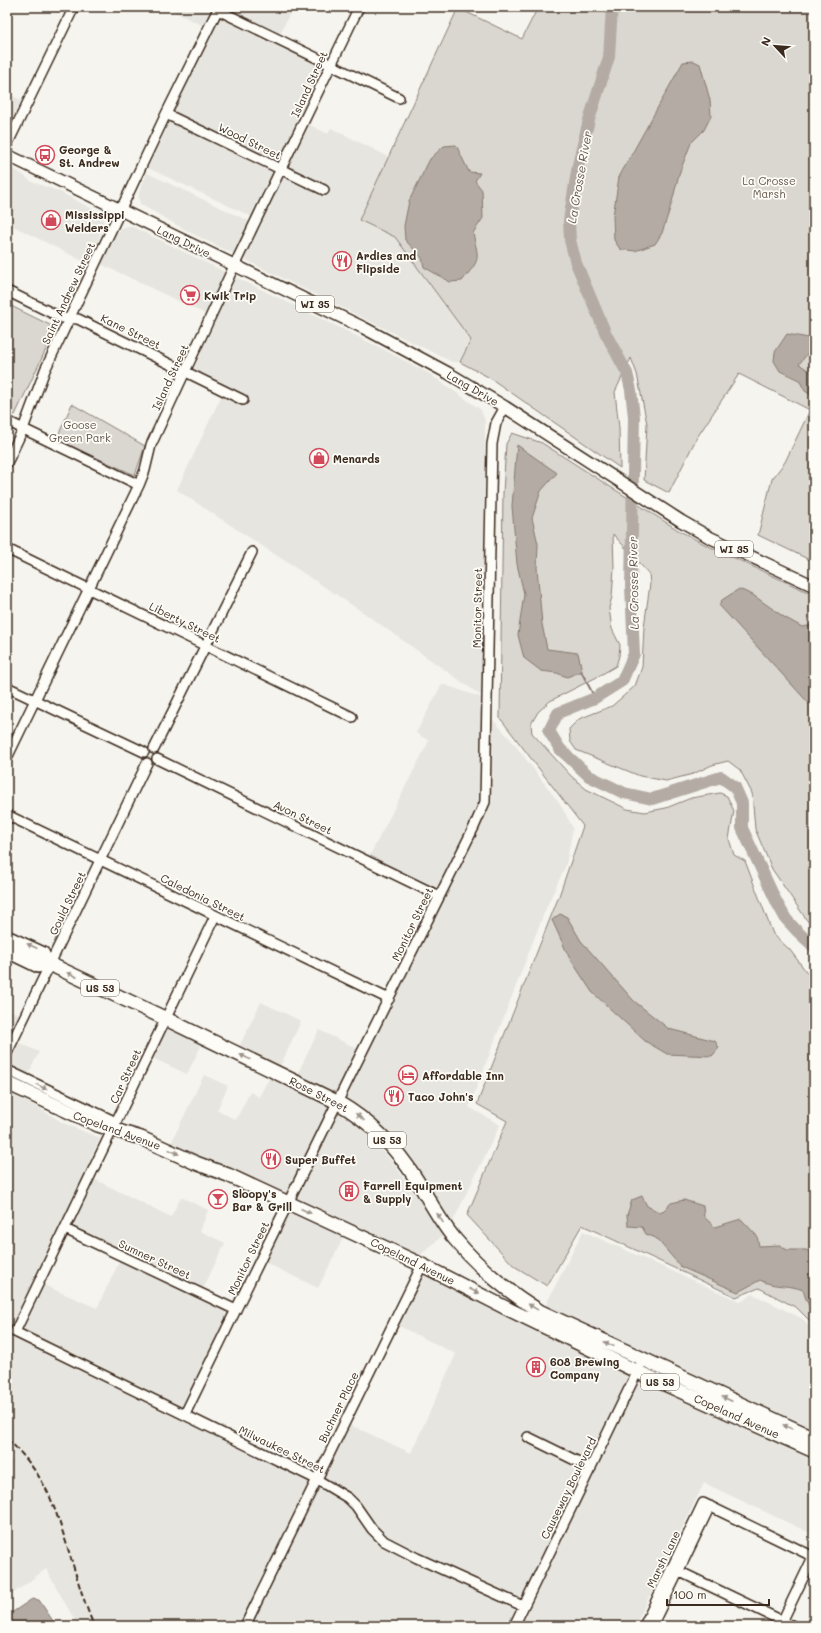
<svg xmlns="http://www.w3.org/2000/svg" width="821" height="1633" font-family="Mali,sans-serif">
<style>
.built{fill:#e7e5df;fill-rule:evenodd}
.green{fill:#dad6d0;stroke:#8a8077}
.water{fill:#b4aca4;stroke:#84786e}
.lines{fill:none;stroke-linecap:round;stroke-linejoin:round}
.stream{stroke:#84786e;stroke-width:2}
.river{stroke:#b4aca4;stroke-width:12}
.minor-casing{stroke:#3b2a1e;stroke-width:12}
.major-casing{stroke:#3b2a1e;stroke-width:14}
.highway-casing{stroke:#3b2a1e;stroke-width:16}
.minor{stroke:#fdfcf7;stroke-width:9}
.major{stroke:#fdfcf7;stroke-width:11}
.highway{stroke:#fdfcf7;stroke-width:13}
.rail{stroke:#3b2a1e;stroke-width:2;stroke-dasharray:6 3;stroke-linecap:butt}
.oneway{fill:#9c938a}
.labels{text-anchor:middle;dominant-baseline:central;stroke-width:3.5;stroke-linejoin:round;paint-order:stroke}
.shield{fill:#fdfcf7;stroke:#75695f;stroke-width:1}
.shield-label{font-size:10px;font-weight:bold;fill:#3b2a1e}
.street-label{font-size:11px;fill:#3b2a1e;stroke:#fdfcf7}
.poi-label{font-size:11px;font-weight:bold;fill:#3b2a1e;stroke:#fdfcf7;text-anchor:start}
.park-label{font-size:11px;fill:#63554a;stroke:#fdfcf7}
.water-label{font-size:12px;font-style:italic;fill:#65584d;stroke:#fdfcf7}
</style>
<rect width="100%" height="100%" fill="#f5f4ee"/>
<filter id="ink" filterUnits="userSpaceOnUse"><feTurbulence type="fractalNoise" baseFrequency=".025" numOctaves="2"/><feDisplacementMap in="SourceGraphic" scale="8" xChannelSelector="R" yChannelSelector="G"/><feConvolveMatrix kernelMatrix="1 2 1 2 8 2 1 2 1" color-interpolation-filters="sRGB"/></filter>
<g filter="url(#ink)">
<path class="built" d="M164 7H293L275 44 319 66 323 70 300 120 328 134 331 128 389 157 359 220 395 237 471 340 460 362H452L191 233 140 204 139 199V193L147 173 251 222 249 227 258 231 263 222 148 168 212 30Z
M7 93 21 100 7 130Z
M10 168 19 172 32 182 58 191 102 214 104 220 103 227 89 264 7 223V169Z
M127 226H131L375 345 430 374 481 410 485 421V434L484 574 490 576 487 713 512 741 560 804 573 828 566 865 546 908 469 1107 500 1125 452 1223 414 1162 396 1141 377 1123 355 1105 346 1116 375 1141 396 1167 443 1235 414 1261 347 1230 318 1288 260 1260 288 1203 168 1149 204 1075 228 1086 217 1110 236 1120 250 1092 259 1097 273 1071 236 1053 261 1002 301 1021 277 1073 294 1081 319 1030 362 1051 439 896 367 861 429 741 416 733 442 684 486 699 364 613 177 490 226 386 194 369 216 319 101 264 116 233Z
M7 1009 25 1017 13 1040 39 1052 26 1079 7 1070Z
M166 1019 205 1038 187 1074 148 1056Z
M7 1092 34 1105 63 1123 100 1138 84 1174 171 1217 181 1197 208 1210 200 1231 225 1243 201 1293 236 1310 185 1414 316 1479 344 1422 411 1453 456 1354 393 1323 422 1265 536 1324 583 1231 741 1302 753 1294 803 1319 814 1331V1535L704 1483 635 1626H78L46 1569 7 1598V1464L14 1457 7 1451ZM65 1229 122 1256 97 1308 39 1283Z"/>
<path class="green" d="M538 7H814V562L758 535 772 479 785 462 810 410 739 374 696 439 669 493 644 480 647 424 637 374 631 358 615 392 619 428 620 468 490 378 460 362 471 340 395 237 359 220 458 8 522 39Z
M7 304 56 328 15 415 7 412Z
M72 404 145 446 135 475 56 440Z
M512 433 542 443 678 530 706 545 814 595V929L806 919 772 869 755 829 752 793 740 770 728 761 712 765 693 774 666 781 640 776 576 750 570 741 569 729 579 719 612 706 635 686 642 667 644 627 650 584 649 574 613 534 614 568 612 597 609 608 612 629 620 645 619 656 616 666 597 677 550 701 538 712 531 724 532 733 571 776 586 789 627 809 645 812 666 808 691 798 720 793 727 796 734 811 729 839 734 855 745 861 773 934 790 950 814 982V1041L811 1052 810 1067 811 1081 814 1088V1325L797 1308 759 1288 736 1297 582 1225 547 1286 514 1266 467 1215 507 1121 477 1104 559 896 583 826 500 718 503 493 506 444Z"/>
<path class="water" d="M694 61 700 64 710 100 711 116 704 130 691 143 679 174 672 202 662 233 655 244 635 251 620 249 614 240 613 216 619 177 683 62Z
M456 145 469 172 480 173 475 181 482 190 483 218 473 233C479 261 481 258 462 281L450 282 424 267 422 258 405 240 404 226 409 201 430 159 444 146Z
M787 334 814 339V355L808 353 799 364 814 374V397L805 391 799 380 780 371 774 361 775 352Z
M517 445 557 473 541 491 532 518 538 544 537 568 542 624 547 649 578 653 582 671 567 677 557 673 541 671 524 658 518 635 524 594 517 564 512 506Z
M739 589 753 595 784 617 802 627 814 625V709L719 605 722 600Z
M560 914 567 917 581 941 634 1001 669 1029 715 1041 719 1048 712 1056 667 1054 645 1041 592 992 569 957 552 920Z
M642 1196 647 1206 661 1213 671 1203 684 1200 703 1206 704 1217 715 1227 741 1219 757 1236 759 1246 780 1245 787 1250H807L814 1257V1317L806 1299 803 1290C789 1284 774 1288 760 1280L738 1292 681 1267 656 1238 646 1234 642 1227 628 1226 627 1215 632 1200Z
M32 1599 39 1600 53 1621 59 1626H7V1616Z"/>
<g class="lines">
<path class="stream" d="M581 671 595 698"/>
<path class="river" d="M612 7 609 57 589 120 578 165 569 221 570 240 576 263 606 334 627 373 631 390 634 417 631 586 634 654 622 681 595 698 558 713 549 731 560 749 589 776 624 793 652 799 721 777 735 787 742 803V828L777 903 786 919 797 931 814 947"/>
<g class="minor-casing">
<path id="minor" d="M218 10 399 98
M166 114 324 190
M7 145 74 7
M7 291 62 318 78 319 243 400
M7 421 139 485
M7 463 23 429 45 370 166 114 219 7
M7 549 352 717
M7 687 144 752
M154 749 252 552
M7 758 139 485 145 470 151 445 234 266 359 7
M157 759 439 896
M7 815 389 999
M215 916 15 1332 316 1479 348 1498 356 1506 372 1529 384 1541 417 1558 523 1606
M7 935 44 952 50 965 38 968 7 953
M7 1053 147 763
M7 1070 116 1122
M65 1229 236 1310
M185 1414 353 1070 474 827 485 802 492 444 496 423 505 407
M528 1437 591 1468
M672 1568 793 1626
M245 1626 422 1265
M514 1626 640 1366
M644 1626 703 1503 814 1557
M652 1626 710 1506
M780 1626 814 1555"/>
</g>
<g class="major-casing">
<path id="major" d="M7 155 364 328 448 373 505 407 681 521 709 537 814 586"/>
</g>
<g class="highway-casing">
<path id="highway" d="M7 944 158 1015 337 1102C370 1121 396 1147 416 1179 429 1199 439 1220 454 1238 479 1268 508 1292 541 1312L814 1438
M7 1083 98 1125 141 1138 196 1163 228 1175 422 1265 510 1310 638 1372 814 1451"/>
</g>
<use href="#minor" class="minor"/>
<use href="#major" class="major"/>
<use href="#highway" class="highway"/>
<path class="rail" d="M7 1439C24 1454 39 1474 49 1495 67 1537 76 1583 94 1626"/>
</g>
<defs><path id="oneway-solid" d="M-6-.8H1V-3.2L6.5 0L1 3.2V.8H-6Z"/></defs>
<g class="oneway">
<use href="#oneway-solid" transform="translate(32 946) rotate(-155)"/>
<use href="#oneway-solid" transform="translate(72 975) rotate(-155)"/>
<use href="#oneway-solid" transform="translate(245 1057) rotate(-154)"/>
<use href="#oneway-solid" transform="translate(42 1087) rotate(26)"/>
<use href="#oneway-solid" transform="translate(360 1117) rotate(-140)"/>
<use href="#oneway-solid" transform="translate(174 1152) rotate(26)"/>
<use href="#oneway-solid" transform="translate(306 1211) rotate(25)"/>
<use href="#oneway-solid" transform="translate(440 1218) rotate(-124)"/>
<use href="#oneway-solid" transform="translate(474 1291) rotate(27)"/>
<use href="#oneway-solid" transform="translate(533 1307) rotate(-148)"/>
<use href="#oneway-solid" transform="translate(609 1344) rotate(-154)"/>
<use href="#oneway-solid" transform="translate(727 1399) rotate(-155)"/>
<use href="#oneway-solid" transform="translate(788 1427) rotate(-156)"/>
</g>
</g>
<defs>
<g id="bus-ring" transform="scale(1)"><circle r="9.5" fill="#fdfcf7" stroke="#d1495b" stroke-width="1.5"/><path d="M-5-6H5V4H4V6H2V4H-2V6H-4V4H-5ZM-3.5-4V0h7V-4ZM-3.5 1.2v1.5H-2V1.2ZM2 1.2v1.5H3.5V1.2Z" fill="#d1495b"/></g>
<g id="shop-ring" transform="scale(1)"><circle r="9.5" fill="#fdfcf7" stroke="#d1495b" stroke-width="1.5"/><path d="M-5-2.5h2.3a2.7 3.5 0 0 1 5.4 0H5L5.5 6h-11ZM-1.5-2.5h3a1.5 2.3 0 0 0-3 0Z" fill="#d1495b"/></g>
<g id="restaurant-ring" transform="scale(1)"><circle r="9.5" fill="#fdfcf7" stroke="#d1495b" stroke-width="1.5"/><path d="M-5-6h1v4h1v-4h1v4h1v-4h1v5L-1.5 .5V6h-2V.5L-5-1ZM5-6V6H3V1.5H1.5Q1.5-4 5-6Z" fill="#d1495b"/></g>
<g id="supermarket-ring" transform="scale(1)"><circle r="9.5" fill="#fdfcf7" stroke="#d1495b" stroke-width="1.5"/><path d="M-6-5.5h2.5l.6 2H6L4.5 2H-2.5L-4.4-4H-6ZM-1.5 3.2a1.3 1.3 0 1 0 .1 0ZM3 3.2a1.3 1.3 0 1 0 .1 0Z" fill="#d1495b"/></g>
<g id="hotel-ring" transform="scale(1)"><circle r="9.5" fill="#fdfcf7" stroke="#d1495b" stroke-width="1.5"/><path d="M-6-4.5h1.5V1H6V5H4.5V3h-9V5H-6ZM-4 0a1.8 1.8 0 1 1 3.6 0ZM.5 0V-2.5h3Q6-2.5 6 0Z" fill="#d1495b"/></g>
<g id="building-ring" transform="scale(1)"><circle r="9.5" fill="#fdfcf7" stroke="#d1495b" stroke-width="1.5"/><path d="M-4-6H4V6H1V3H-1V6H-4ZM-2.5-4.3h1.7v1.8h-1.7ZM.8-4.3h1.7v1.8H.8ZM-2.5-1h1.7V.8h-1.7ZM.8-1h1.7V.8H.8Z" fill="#d1495b"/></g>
<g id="bar-ring" transform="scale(1)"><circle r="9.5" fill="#fdfcf7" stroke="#d1495b" stroke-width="1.5"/><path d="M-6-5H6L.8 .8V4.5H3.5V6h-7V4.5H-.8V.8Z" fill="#d1495b"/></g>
</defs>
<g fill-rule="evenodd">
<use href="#bus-ring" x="45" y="155"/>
<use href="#shop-ring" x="51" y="220"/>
<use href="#restaurant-ring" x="342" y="261"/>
<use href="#supermarket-ring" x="190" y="295"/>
<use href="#shop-ring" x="319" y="458"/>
<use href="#hotel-ring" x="408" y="1075"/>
<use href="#restaurant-ring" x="394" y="1096"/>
<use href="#restaurant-ring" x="271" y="1159"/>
<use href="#building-ring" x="349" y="1191"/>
<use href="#bar-ring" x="218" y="1199"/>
<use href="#building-ring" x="536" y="1367"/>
</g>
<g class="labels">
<g class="shield">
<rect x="296" y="296" width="38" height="16" rx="3"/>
<rect x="715" y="541" width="38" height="16" rx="3"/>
<rect x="81" y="980" width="38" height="16" rx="3"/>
<rect x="368" y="1132" width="38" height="16" rx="3"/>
<rect x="641" y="1374" width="38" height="16" rx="3"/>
</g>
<g class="shield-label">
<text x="315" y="304">WI 35</text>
<text x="734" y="549">WI 35</text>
<text x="100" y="988">US 53</text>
<text x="387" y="1140">US 53</text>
<text x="660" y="1382">US 53</text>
</g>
<g class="street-label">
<text transform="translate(309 84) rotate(-65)">Island Street</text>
<text transform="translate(250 141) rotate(26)">Wood Street</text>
<text transform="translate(184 241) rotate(26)">Lang Drive</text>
<text transform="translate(68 293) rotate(-65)">Saint Andrew Street</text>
<text transform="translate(131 331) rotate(26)">Kane Street</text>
<text transform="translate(170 377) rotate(-65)">Island Street</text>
<text transform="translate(473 388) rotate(30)">Lang Drive</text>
<text transform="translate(477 608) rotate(-89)">Monitor Street</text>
<text transform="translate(185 622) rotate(26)">Liberty Street</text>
<text transform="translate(303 817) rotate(26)">Avon Street</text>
<text transform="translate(203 897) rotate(26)">Caledonia Street</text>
<text transform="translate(67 903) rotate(-64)">Gould Street</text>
<text transform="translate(412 924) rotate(-64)">Monitor Street</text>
<text transform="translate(125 1076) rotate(-65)">Car Street</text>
<text transform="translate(319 1094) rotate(27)">Rose Street</text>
<text transform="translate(117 1130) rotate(20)">Copeland Avenue</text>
<text transform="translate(248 1258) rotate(-64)">Monitor Street</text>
<text transform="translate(155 1259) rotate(25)">Sumner Street</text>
<text transform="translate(413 1261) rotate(26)">Copeland Avenue</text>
<text transform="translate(338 1407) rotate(-64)">Buchner Place</text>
<text transform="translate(737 1416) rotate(24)">Copeland Avenue</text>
<text transform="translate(282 1449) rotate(26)">Milwaukee Street</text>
<text transform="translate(568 1488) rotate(-64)">Causeway Boulevard</text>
<text transform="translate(663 1559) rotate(-64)">Marsh Lane</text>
</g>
<g class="poi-label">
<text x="59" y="149">George &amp;<tspan x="59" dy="13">St. Andrew</tspan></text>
<text x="65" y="214">Mississippi<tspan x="65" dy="13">Welders</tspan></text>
<text x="356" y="255">Ardies and<tspan x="356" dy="13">Flipside</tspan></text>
<text x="204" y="295">Kwik Trip</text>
<text x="333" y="458">Menards</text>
<text x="422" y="1075">Affordable Inn</text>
<text x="408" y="1096">Taco John's</text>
<text x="285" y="1159">Super Buffet</text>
<text x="363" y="1185">Farrell Equipment<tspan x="363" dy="13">&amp; Supply</tspan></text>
<text x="232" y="1193">Sloopy's<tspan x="232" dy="13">Bar &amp; Grill</tspan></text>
<text x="550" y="1361">608 Brewing<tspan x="550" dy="13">Company</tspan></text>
</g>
<g class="park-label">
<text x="769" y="180">La Crosse<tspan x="769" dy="13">Marsh</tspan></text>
<text x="80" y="424">Goose<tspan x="80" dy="13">Green Park</tspan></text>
</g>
<g class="water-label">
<text transform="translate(579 177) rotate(-80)">La Crosse River</text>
<text transform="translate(633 583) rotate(-91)">La Crosse River</text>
</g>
</g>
<rect width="821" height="1633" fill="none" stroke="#fdfcf7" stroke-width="24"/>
<rect x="12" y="12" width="797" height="1609" fill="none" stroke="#3b2a1e" stroke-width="1.5" filter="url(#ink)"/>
<g transform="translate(775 46) rotate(296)" stroke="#fdfcf7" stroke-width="3" paint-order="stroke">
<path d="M0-3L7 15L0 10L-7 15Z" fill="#3b2a1e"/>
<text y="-6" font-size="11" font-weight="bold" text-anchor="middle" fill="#3b2a1e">N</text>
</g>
<path d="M667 1599v6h102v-6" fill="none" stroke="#3b2a1e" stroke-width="2"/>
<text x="673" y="1599" font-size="12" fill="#3b2a1e" stroke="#fdfcf7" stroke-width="3" paint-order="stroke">100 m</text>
</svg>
